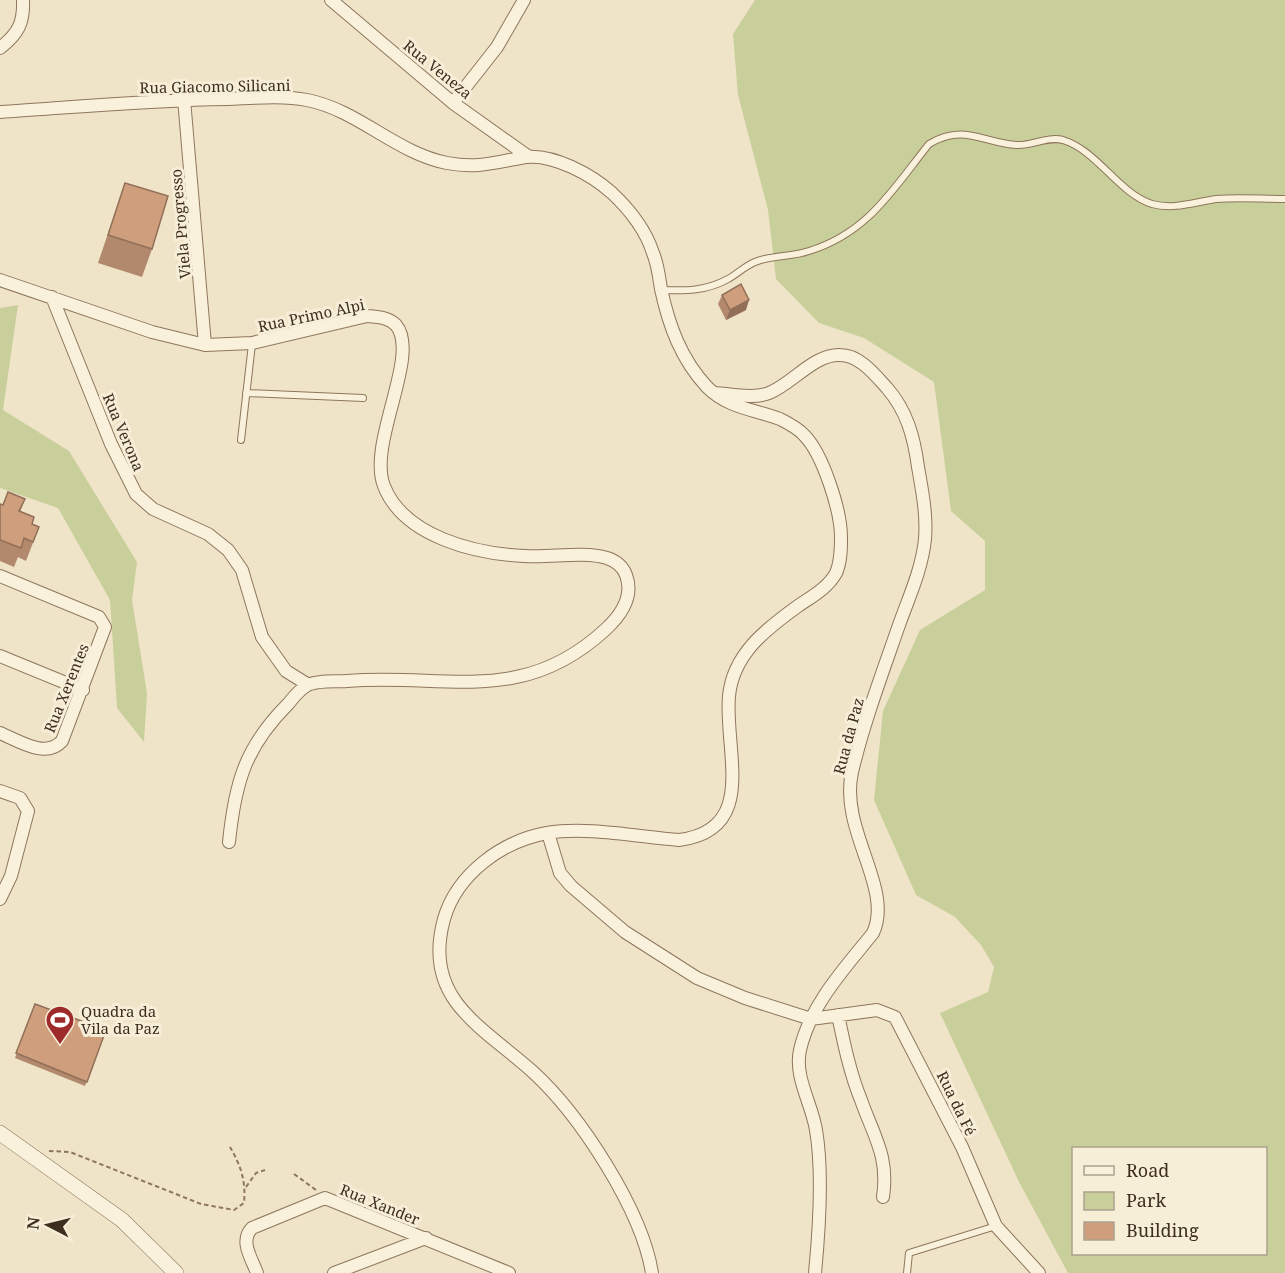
<svg xmlns="http://www.w3.org/2000/svg" width="1285" height="1273" font-family="'Noto Serif',serif">
<style>
.green{fill:#c9cf9b;fill-rule:evenodd}
.lines{fill:none;stroke-linecap:round;stroke-linejoin:round}
.service-casing{stroke:#8d765c;stroke-width:8}
.minor-casing{stroke:#8d765c;stroke-width:14}
.tertiary-casing{stroke:#8d765c;stroke-width:16}
.path{stroke:#8d765c;stroke-width:2;stroke-dasharray:4.5 3;stroke-linecap:butt}
.service{stroke:#faf1dc;stroke-width:6}
.minor{stroke:#faf1dc;stroke-width:12}
.tertiary{stroke:#faf1dc;stroke-width:15}
.wall{fill:#b2896c}
.shaded-wall{fill:#916f58}
.building{fill:#cf9f7d;stroke:#916f58;stroke-width:1.5}
.labels{text-anchor:middle;dominant-baseline:central;stroke-width:6;stroke-linejoin:round;paint-order:stroke}
.street-label{font-size:15px;fill:#3d2e20;stroke:#f7eed8}
.poi-label{font-size:15px;fill:#3d2e20;stroke:#f7eed8;text-anchor:start}
</style>
<rect width="100%" height="100%" fill="#f0e4c8"/>
<path class="green" d="M755 0H1285V1273H1068L1019 1182 940 1013 988 992 994 967 981 945 955 917 916 895 874 800 883 711 920 630 985 590V541L951 511 934 382 864 338 819 323 776 279 768 210 738 95 733 34ZM1074 1148H1266V1254H1074Z
M18 305 3 410 69 451 137 562 132 600 147 693 144 742 117 708 110 600 58 508 0 488V308Z"/>
<g class="lines">
<g class="service-casing">
<path id="service" d="M661 290C686 291 706 291 728 279 737 274 745 266 755 262 771 255 792 257 809 251 868 233 893 189 929 144 964 123 983 143 1017 145 1032 146 1047 136 1063 140 1098 151 1118 193 1152 204 1174 210 1195 202 1216 199 1239 197 1262 199 1285 199
M246 393 363 398
M241 440 252 344
M907 1273 909 1253 996 1226"/>
</g>
<g class="minor-casing">
<path id="minor" d="M331 0 453 103 529 157
M0 48C18 34 24 23 23 0
M184 99 205 345
M453 103 497 47 524 0
M0 112C75 107 151 100 227 99 253 98 281 95 307 100 358 110 396 153 447 163 478 169 496 162 526 157 554 154 592 175 612 193 629 209 646 231 653 253 658 265 659 277 661 289 669 326 681 359 707 387 728 408 753 409 780 419 788 423 798 428 804 435 823 454 841 511 841 537 841 548 841 562 836 573 828 588 811 597 798 606 766 629 733 654 729 696 724 751 759 830 679 840 639 837 586 826 547 833 502 841 457 874 444 919 436 948 437 976 456 1002 476 1029 508 1049 533 1072 580 1115 642 1210 652 1273
M0 280 152 332 205 345 252 343 367 316C377 317 388 317 396 325 421 355 367 443 384 486 404 537 476 554 525 556 551 558 582 551 607 558 616 561 623 567 626 575 634 596 621 615 606 629 522 707 447 673 347 681 336 682 315 680 306 686 299 690 293 698 288 704 245 747 235 783 229 842
M52 297 111 444 136 494 153 509 208 534 228 550 242 570 262 637 286 671 307 684
M715 393C731 394 754 399 769 393 792 384 814 354 840 355 860 355 875 375 887 388 907 411 914 437 918 467 922 490 927 514 925 539 922 569 909 597 899 625 882 674 864 722 852 772 839 830 894 888 873 933 845 968 810 1005 800 1050 794 1077 812 1104 816 1130 823 1171 819 1232 815 1273
M0 576 99 617 105 627 62 741C46 759 19 741 0 733
M0 656 83 690
M0 791 20 798 28 811 11 876 0 899
M548 833 560 873 571 886 625 932 697 978 745 998 811 1019 877 1010 895 1017 962 1147 996 1226 1039 1273
M838 1015C844 1044 850 1073 861 1100 874 1137 889 1156 883 1197
M257 1273C252 1259 239 1241 252 1228L325 1198 509 1273
M334 1273 426 1238"/>
</g>
<g class="tertiary-casing">
<path id="tertiary" d="M0 1133 122 1220 176 1273"/>
</g>
<path class="path" d="M49 1151 70 1152 201 1204 234 1210 244 1203C246 1181 241 1166 230 1147
M294 1174 316 1190
M246 1187 256 1173 265 1170"/>
<use href="#service" class="service"/>
<use href="#minor" class="minor"/>
<use href="#tertiary" class="tertiary"/>
</g>
<path class="wall" d="M125 183 152 249 142 277 98 263Z
M722 295 746 310 726 320 718 304Z
M25 499 20 512 32 524 39 527 26 561 18 557 14 567 0 561V504L3 505Z
M35 1004 106 1030 85 1086 15 1058Z"/>
<path class="shaded-wall" d="M749 300 746 310 726 320 730 310Z"/>
<path class="building" d="M125 183 168 196 152 249 108 235Z
M741 284 749 300 730 310 722 295Z
M8 492 25 499 19 511 34 517 32 524 39 527 33 542 24 538 21 548 0 540V504L3 505Z
M35 1004 106 1030 87 1082 16 1053Z"/>
<defs>
<g id="stadium-pin" transform="scale(1.5)"><path d="M0 17L-7.5 6A9.5 9.5 0 1 1 7.5 6Z" fill="#9e2a2b" stroke="#f7eed8"/><path d="M0-5a6.5 5 0 1 0 0 10a6.5 5 0 1 0 0-10ZM-3.5-1.8h7v3.6h-7Z" fill="#fff"/></g>
</defs>
<g fill-rule="evenodd">
<use href="#stadium-pin" x="60" y="1020"/>
</g>
<g class="labels">
<g class="street-label">
<text transform="translate(438 69) rotate(39)">Rua Veneza</text>
<text transform="translate(215 86) rotate(-1)">Rua Giacomo Silicani</text>
<text transform="translate(180 224) rotate(-95)">Viela Progresso</text>
<text transform="translate(311 315) rotate(-12)">Rua Primo Alpi</text>
<text transform="translate(124 432) rotate(67)">Rua Verona</text>
<text transform="translate(66 688) rotate(-68)">Rua Xerentes</text>
<text transform="translate(848 736) rotate(-75)">Rua da Paz</text>
<text transform="translate(957 1103) rotate(64)">Rua da Fé</text>
<text transform="translate(380 1204) rotate(22)">Rua Xander</text>
</g>
<g class="poi-label">
<text x="81" y="1011">Quadra da<tspan x="81" dy="17">Vila da Paz</tspan></text>
</g>
</g>
<rect x="1072" y="1147" width="195" height="108" fill="#f7eed8" stroke="#ada18e" stroke-width="1.5"/>
<rect x="1084" y="1166" width="30" height="9" fill="#faf1dc" stroke="#ada18e" stroke-width="1.5"/>
<text x="1126" y="1177" font-size="18" fill="#3d2e20">Road</text>
<rect x="1084" y="1192" width="30" height="18" fill="#c9cf9b" stroke="#ada18e" stroke-width="1.5"/>
<text x="1126" y="1207" font-size="18" fill="#3d2e20">Park</text>
<rect x="1084" y="1222" width="30" height="18" fill="#cf9f7d" stroke="#ada18e" stroke-width="1.5"/>
<text x="1126" y="1237" font-size="18" fill="#3d2e20">Building</text>
<g transform="translate(48 1225) rotate(277)" stroke="#f7eed8" stroke-width="4.5" paint-order="stroke">
<path d="M0-4.5L10 22L0 15L-10 22Z" fill="#3d2e20"/>
<text y="-9" font-size="16" font-weight="bold" text-anchor="middle" fill="#3d2e20">N</text>
</g>
</svg>
